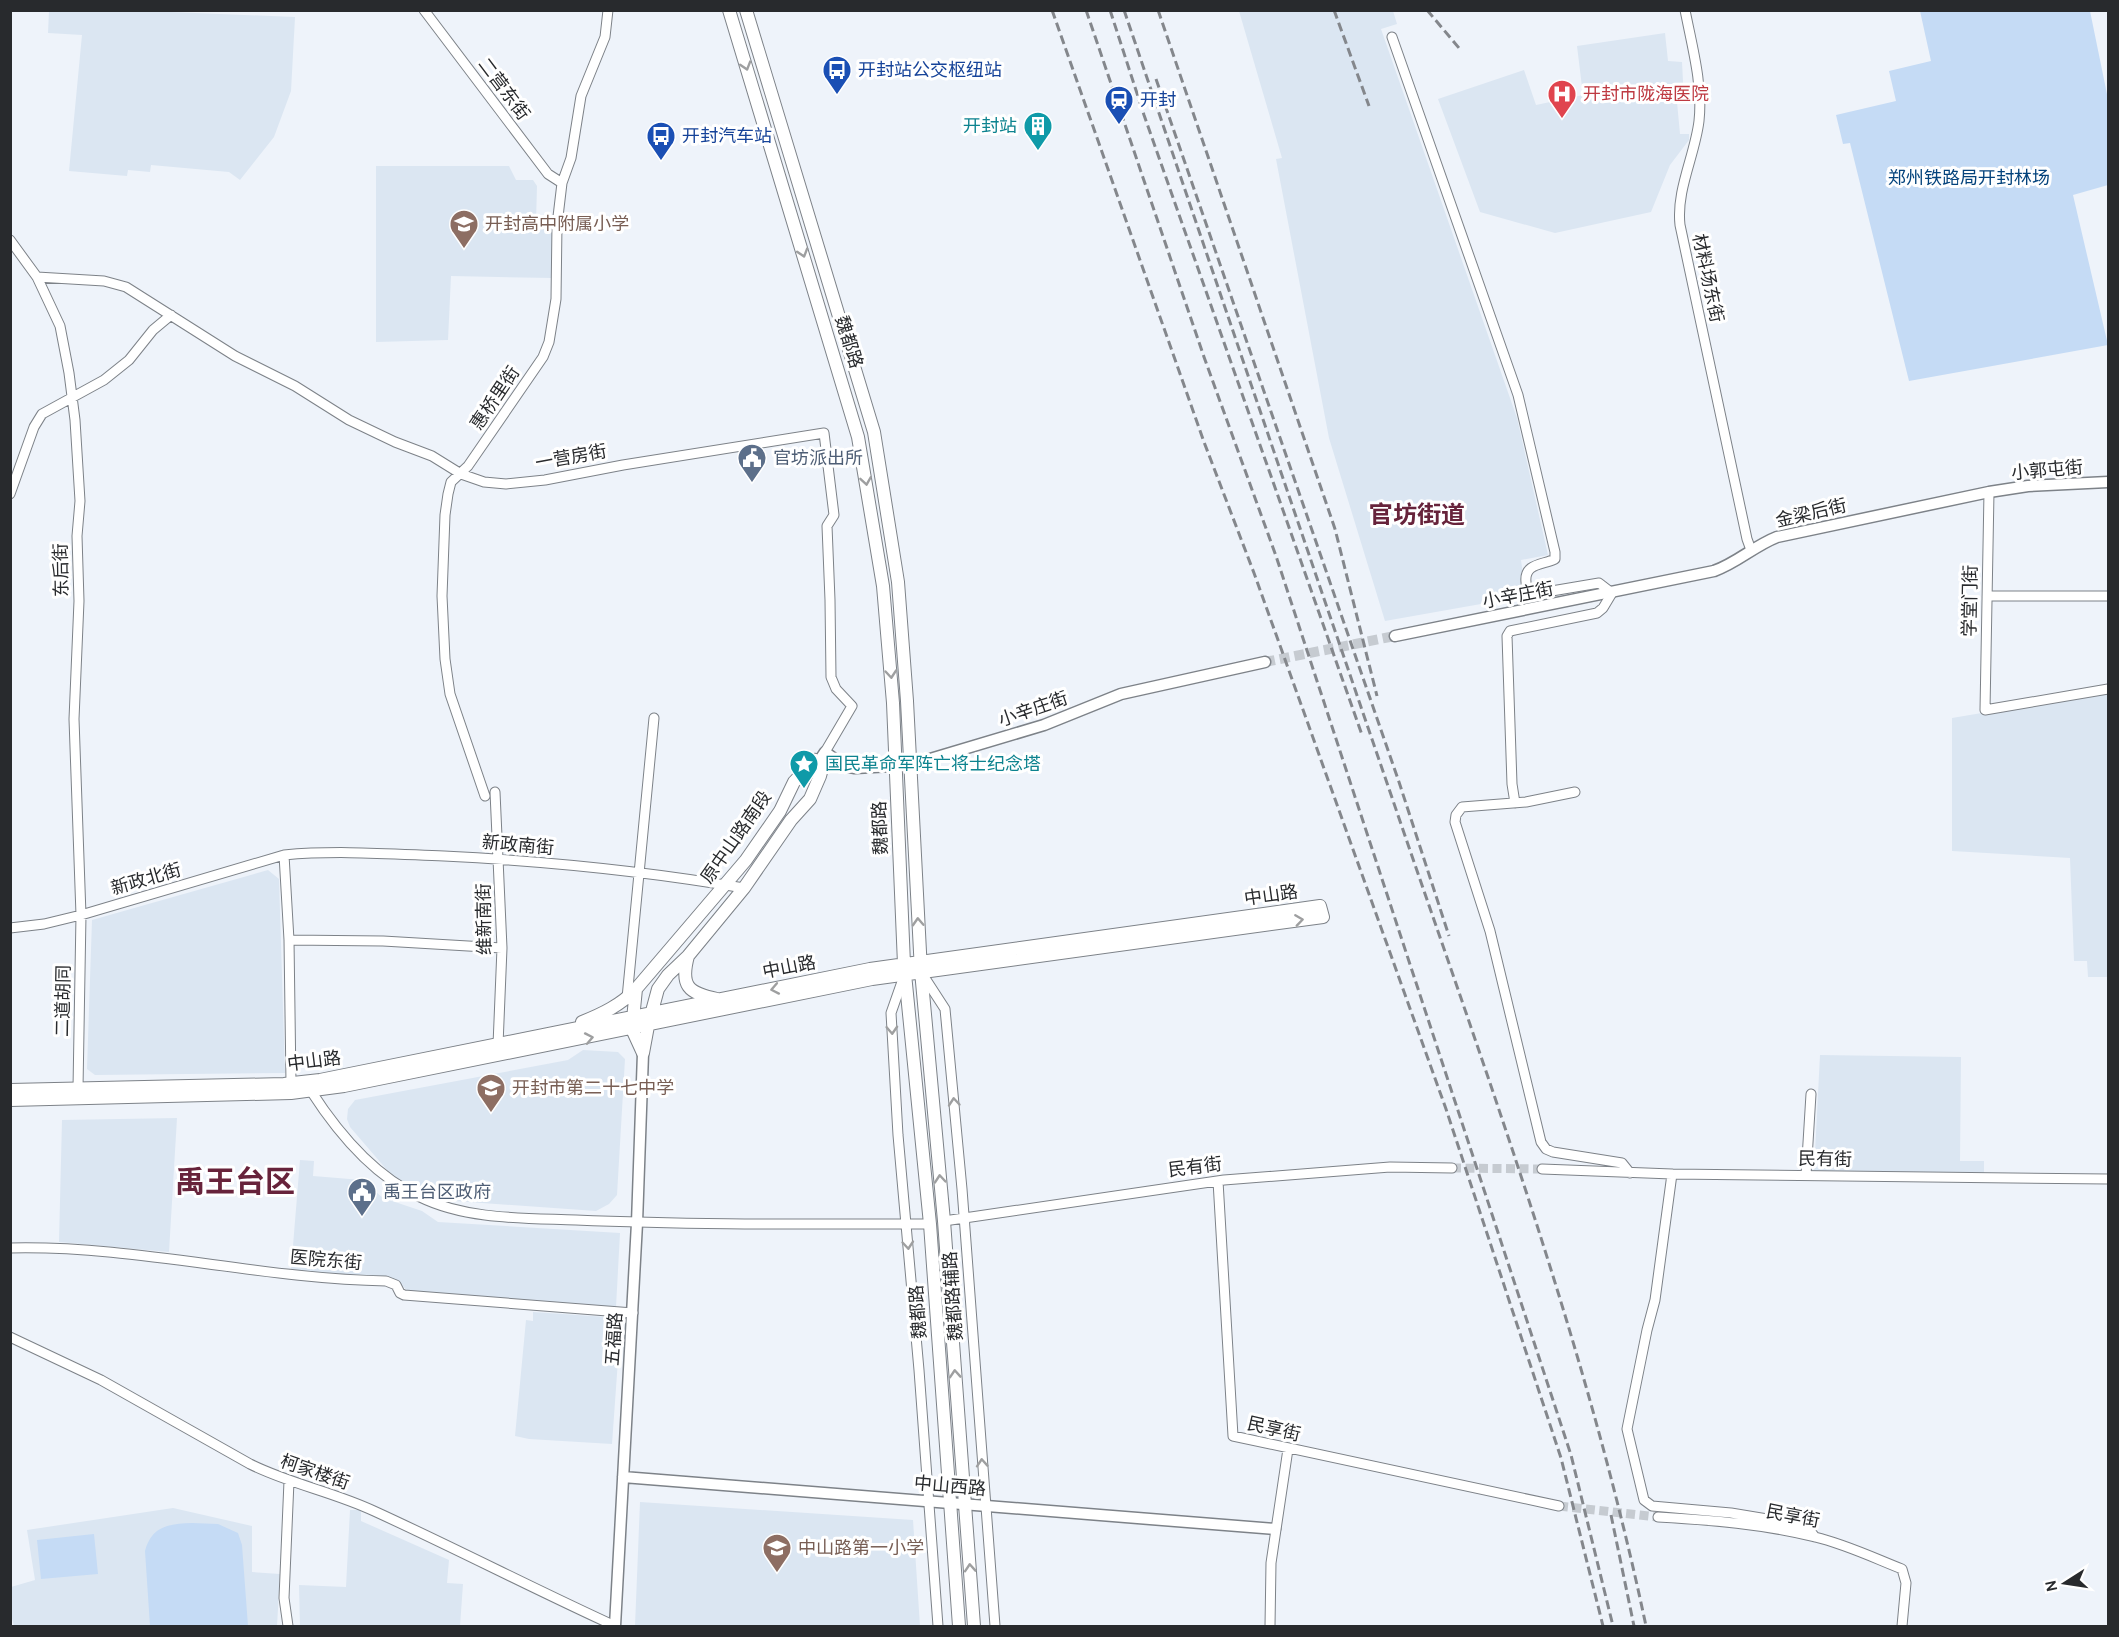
<svg xmlns="http://www.w3.org/2000/svg" width="2119" height="1637" font-family="Karla,'Noto Sans SC',sans-serif">
<style>
.built{fill:#dbe6f2}
.green{fill:#c5dbf5}
.lines{fill:none;stroke-linecap:round;stroke-linejoin:round}
.minor-tunnel{stroke:#c6cbd1;stroke-width:9;stroke-dasharray:9 4.5;stroke-linecap:butt}
.tertiary-tunnel{stroke:#c6cbd1;stroke-width:10;stroke-dasharray:10 5;stroke-linecap:butt}
.minor-casing{stroke:#7d8288;stroke-width:11}
.tertiary-casing{stroke:#7d8288;stroke-width:13}
.secondary-casing{stroke:#7d8288;stroke-width:14}
.minor{stroke:#fff;stroke-width:9}
.tertiary{stroke:#fff;stroke-width:10}
.secondary{stroke:#fff;stroke-width:12}
.rail{stroke:#84878c;stroke-width:3;stroke-dasharray:9 4.5;stroke-linecap:butt}
.oneway{stroke:#9e9fa0}
.labels{text-anchor:middle;dominant-baseline:central;stroke-width:6;stroke-linejoin:round;paint-order:stroke}
.transit-label{font-size:18px;fill:#164399;stroke:#fff;text-anchor:start}
.street-label{font-size:18px;fill:#282a2d;stroke:#fff}
.health-label{font-size:18px;fill:#be3a42;stroke:#fff;text-anchor:start}
.culture-label{font-size:18px;fill:#0d838f;stroke:#fff;text-anchor:end}
.park-label{font-size:18px;fill:#04437c;stroke:#fff}
.education-label{font-size:18px;fill:#785e54;stroke:#fff;text-anchor:start}
.service-label{font-size:18px;fill:#4e5e75;stroke:#fff;text-anchor:start}
.district-label{font-size:24px;font-weight:bold;fill:#67233b;stroke:#fff}
.town-label{font-size:30px;font-weight:bold;fill:#67233b;stroke:#fff}
</style>
<rect width="100%" height="100%" fill="#eef3fa"/>
<path class="built" d="M49 11H147L295 17 291 91 274 137 240 180 229 172 151 165 150 172 128 170 127 176 69 171 82 35 48 33Z
M1239 11H1393L1397 24 1381 29 1517 418 1548 555 1521 560 1526 596 1385 621 1329 438 1276 159 1282 158Z
M1665 33 1668 61 1682 62 1684 101 1677 102 1680 134H1689V140L1670 165 1651 212 1555 233 1480 212 1438 99 1524 70 1536 105 1583 95 1577 46Z
M376 166H509L516 180H533L537 186 536 223H553L552 278 451 276 448 340 376 342Z
M2108 692V977H2088L2087 961H2074L2070 858 1952 851V718Z
M268 870 279 879 285 1073 95 1075 87 1069 92 920Z
M583 1050 618 1052 625 1059 617 1195 609 1204 596 1211 454 1201 423 1191 393 1177 350 1127 347 1119 348 1109 355 1100 568 1060Z
M1820 1055 1961 1057 1960 1161H1984V1175L1814 1172Z
M177 1118 169 1252 59 1242 62 1120Z
M300 1160 314 1161 313 1176 362 1180 383 1198 422 1211 438 1222 620 1233 616 1307 411 1294 396 1280 291 1270Z
M533 1312 621 1318 612 1444 529 1439 515 1436 526 1320 533 1321Z
M640 1502 913 1520 920 1626H635Z
M173 1508 252 1526V1572L280 1574 277 1626H14L11 1615V1587L35 1580 27 1530Z
M350 1510H361V1521L449 1560 447 1583 463 1584 460 1626H300L299 1585 346 1587Z"/>
<path class="green" d="M1920 11H2090L2108 99V185L2073 195 2108 345 1909 381 1850 143 1843 144 1836 115 1896 101 1889 71 1931 61Z
M192 1523 218 1524 238 1533 242 1545 248 1626H150L145 1551C152 1526 168 1524 192 1523Z
M94 1534 98 1574 41 1579 37 1540Z"/>
<g class="lines">
<path class="minor-tunnel" d="M1452 1168 1542 1169
M1559 1506 1658 1517"/>
<path class="tertiary-tunnel" d="M1265 662 1395 636"/>
<g class="minor-casing">
<path id="minor" d="M424 10 548 174 562 183
M1685 10C1692 46 1703 85 1699 121 1695 155 1676 190 1680 225L1747 539 1751 550
M1392 37 1518 395 1555 552V559C1543 565 1524 563 1526 582 1526 588 1528 591 1534 594L1599 583 1612 593 1603 608 1597 613 1510 631 1507 636 1512 784 1515 803
M10 240 37 277 60 326 69 373 75 420 80 501 77 536 79 601 74 719 81 915 78 1088
M37 277 104 281 126 287 235 356 295 386 349 420 395 442 432 456 461 474 484 482 506 484 545 480 623 465 824 433 834 515 827 526 830 600 831 677 836 689 852 706 825 752
M1989 492 1985 710 2108 689
M10 494 34 427 42 414 104 380 129 360 153 330 171 315
M1987 596H2108
M495 792 502 948 498 1045
M1575 792 1526 802 1462 807 1456 815 1455 822 1490 931 1541 1142 1546 1149 1553 1152 1622 1163 1630 1173
M485 796 450 694 445 659 442 596 445 515 448 494 451 482 468 466 543 357 549 342 556 299 557 225 562 183 571 158 581 96 605 37 608 10
M284 855 289 940 291 1083
M10 928 44 924 81 915 284 855C337 850 391 854 444 856 544 861 645 871 744 888
M289 940 383 941 502 948
M921 972 945 1009 962 1189 995 1626
M904 976 891 1013 898 1135 919 1370 938 1626
M627 998 654 718
M311 1091C338 1133 374 1176 420 1197 467 1220 525 1218 576 1220 694 1225 812 1224 930 1224
M1542 1169 1672 1174 2108 1179
M1672 1174 1655 1300 1647 1330 1627 1429 1644 1500 1652 1506 1731 1513 1797 1524 1807 1527 1815 1537
M1806 1175 1811 1094
M1218 1181 1233 1436 1559 1506
M944 1221 1224 1180 1390 1167 1452 1168
M10 1248C137 1245 260 1279 386 1281L396 1285 400 1293 404 1295 633 1313
M10 1337 101 1380 250 1464C290 1484 334 1492 374 1511 455 1548 534 1589 615 1626
M1658 1517C1711 1520 1763 1524 1815 1537 1845 1544 1874 1558 1902 1569L1906 1583 1902 1626
M288 1626 284 1598 289 1481
M1270 1626 1271 1563 1288 1449"/>
</g>
<g class="tertiary-casing">
<path id="tertiary" d="M1395 636 1714 571C1737 563 1754 546 1777 537L1989 492 2028 486 2108 482
M819 761 825 752 844 766 855 768 910 765 1044 725 1121 694 1265 662
M623 1477 1275 1529
M615 1626 637 1223 643 1053"/>
</g>
<g class="secondary-casing">
<path id="secondary" d="M729 10 858 437 883 586 893 703 904 964 930 1224 959 1626
M746 10 874 432 898 582 907 701 921 971 944 1221 974 1626
M815 760 823 765 820 776 810 799 791 820 744 888 688 956 668 975 658 989 648 1026 643 1053 632 1029 636 989 746 860 780 811 794 782Z
M688 956C680 986 688 993 717 999
M582 1022C602 1014 621 1005 636 989
M10 1090 284 1084 320 1080 870 969 1320 906 1323 917 872 979 344 1086 291 1093 10 1100"/>
</g>
<use href="#minor" class="minor"/>
<use href="#tertiary" class="tertiary"/>
<use href="#secondary" class="secondary"/>
<path class="rail" d="M1052 10 1204 442 1254 573 1446 1109 1561 1458 1603 1626
M1086 10 1204 357 1276 556 1571 1455 1613 1626
M1110 10 1144 115 1362 735
M1124 10C1220 293 1316 576 1413 859 1500 1112 1591 1365 1646 1626
M1158 10 1335 529 1377 696
M1334 10 1369 106
M1427 10 1459 48
M1156 79 1399 782 1449 936
M1611 1515 1634 1626"/>
</g>
<defs><path id="oneway-chevron" d="M-2-3.5L2.5 0L-2 3.5" fill="none" stroke-width="1.6" stroke-linecap="round" stroke-linejoin="round" transform="scale(1.5)"/></defs>
<g class="oneway">
<use href="#oneway-chevron" transform="translate(746 66) rotate(73)"/>
<use href="#oneway-chevron" transform="translate(803 253) rotate(73)"/>
<use href="#oneway-chevron" transform="translate(866 481) rotate(81)"/>
<use href="#oneway-chevron" transform="translate(891 674) rotate(85)"/>
<use href="#oneway-chevron" transform="translate(1299 920) rotate(-8)"/>
<use href="#oneway-chevron" transform="translate(918 922) rotate(-93)"/>
<use href="#oneway-chevron" transform="translate(775 989) rotate(169)"/>
<use href="#oneway-chevron" transform="translate(892 1030) rotate(87)"/>
<use href="#oneway-chevron" transform="translate(589 1038) rotate(-11)"/>
<use href="#oneway-chevron" transform="translate(954 1102) rotate(-95)"/>
<use href="#oneway-chevron" transform="translate(940 1179) rotate(-95)"/>
<use href="#oneway-chevron" transform="translate(908 1245) rotate(85)"/>
<use href="#oneway-chevron" transform="translate(955 1374) rotate(-94)"/>
<use href="#oneway-chevron" transform="translate(982 1463) rotate(-94)"/>
<use href="#oneway-chevron" transform="translate(970 1568) rotate(-94)"/>
</g>
<defs>
<g id="bus-pin" transform="scale(1.5)"><path d="M0 17L-7.5 6A9.5 9.5 0 1 1 7.5 6Z" fill="#1a4fb4" stroke="#fff"/><path d="M-5-6H5V4H4V6H2V4H-2V6H-4V4H-5ZM-3.5-4V0h7V-4ZM-3.5 1.2v1.5H-2V1.2ZM2 1.2v1.5H3.5V1.2Z" fill="#fff"/></g>
<g id="hospital-pin" transform="scale(1.5)"><path d="M0 17L-7.5 6A9.5 9.5 0 1 1 7.5 6Z" fill="#e0444e" stroke="#fff"/><path d="M-5-5h3v3.5h4V-5h3V5h-3V1.5h-4V5h-3Z" fill="#fff"/></g>
<g id="station-pin" transform="scale(1.5)"><path d="M0 17L-7.5 6A9.5 9.5 0 1 1 7.5 6Z" fill="#1a4fb4" stroke="#fff"/><path d="M-3-6H3Q5-6 5-4V2Q5 4 3 4L4.5 6H3L1.5 4h-3L-3 6H-4.5L-3 4Q-5 4-5 2V-4Q-5-6-3-6ZM-3.5-4v3h7v-3ZM-3.5 1v1.5H-2V1ZM2 1v1.5H3.5V1Z" fill="#fff"/></g>
<g id="building-pin" transform="scale(1.5)"><path d="M0 17L-7.5 6A9.5 9.5 0 1 1 7.5 6Z" fill="#0f9aa8" stroke="#fff"/><path d="M-4-6H4V6H1V3H-1V6H-4ZM-2.5-4.3h1.7v1.8h-1.7ZM.8-4.3h1.7v1.8H.8ZM-2.5-1h1.7V.8h-1.7ZM.8-1h1.7V.8H.8Z" fill="#fff"/></g>
<g id="school-pin" transform="scale(1.5)"><path d="M0 17L-7.5 6A9.5 9.5 0 1 1 7.5 6Z" fill="#8d6e63" stroke="#fff"/><path d="M0-5L7-2L0 1L-7-2ZM-4 1L0 2.5L4 1V4Q0 6-4 4Z" fill="#fff"/></g>
<g id="civic-pin" transform="scale(1.5)"><path d="M0 17L-7.5 6A9.5 9.5 0 1 1 7.5 6Z" fill="#5c6f8a" stroke="#fff"/><path d="M-.6-6.5H3V-4.5H.6V-3L4-1V1h2V6H-6V1h2V-1L-.6-3ZM-1.2 2.5V6h2.4V2.5Z" fill="#fff"/></g>
<g id="sight-pin" transform="scale(1.5)"><path d="M0 17L-7.5 6A9.5 9.5 0 1 1 7.5 6Z" fill="#0f9aa8" stroke="#fff"/><path d="M0-6L1.8-2.2L6-1.7L2.9 1.2L3.7 5.4L0 3.3L-3.7 5.4L-2.9 1.2L-6-1.7L-1.8-2.2Z" fill="#fff"/></g>
</defs>
<g fill-rule="evenodd">
<use href="#bus-pin" x="837" y="70"/>
<use href="#hospital-pin" x="1562" y="94"/>
<use href="#station-pin" x="1119" y="100"/>
<use href="#building-pin" x="1038" y="126"/>
<use href="#bus-pin" x="661" y="136"/>
<use href="#school-pin" x="464" y="224"/>
<use href="#civic-pin" x="752" y="458"/>
<use href="#sight-pin" x="804" y="764"/>
<use href="#school-pin" x="491" y="1088"/>
<use href="#civic-pin" x="362" y="1192"/>
<use href="#school-pin" x="777" y="1548"/>
</g>
<g class="labels">
<g class="transit-label">
<text x="858" y="70">开封站公交枢纽站</text>
<text x="1140" y="100">开封</text>
<text x="682" y="136">开封汽车站</text>
</g>
<g class="street-label">
<text transform="translate(504 89) rotate(53)">二营东街</text>
<text transform="translate(1708 278) rotate(78)">材料场东街</text>
<text transform="translate(849 342) rotate(73)">魏都路</text>
<text transform="translate(495 398) rotate(-56)">惠桥里街</text>
<text transform="translate(571 457) rotate(-10)">一营房街</text>
<text transform="translate(2047 470) rotate(-5)">小郭屯街</text>
<text transform="translate(1811 513) rotate(-13)">金梁后街</text>
<text transform="translate(61 570) rotate(-91)">东后街</text>
<text transform="translate(1518 595) rotate(-11)">小辛庄街</text>
<text transform="translate(1970 601) rotate(-89)">学堂门街</text>
<text transform="translate(1033 709) rotate(-19)">小辛庄街</text>
<text transform="translate(880 828) rotate(-92)">魏都路</text>
<text transform="translate(736 837) rotate(-55)">原中山路南段</text>
<text transform="translate(518 845) rotate(5)">新政南街</text>
<text transform="translate(146 879) rotate(-16)">新政北街</text>
<text transform="translate(1271 895) rotate(-8)">中山路</text>
<text transform="translate(484 919) rotate(-91)">维新南街</text>
<text transform="translate(789 967) rotate(-11)">中山路</text>
<text transform="translate(63 1001) rotate(-89)">二道胡同</text>
<text transform="translate(314 1061) rotate(-7)">中山路</text>
<text transform="translate(1825 1159) rotate(1)">民有街</text>
<text transform="translate(1195 1167) rotate(-7)">民有街</text>
<text transform="translate(326 1260) rotate(5)">医院东街</text>
<text transform="translate(953 1296) rotate(-94)">魏都路辅路</text>
<text transform="translate(918 1312) rotate(-94)">魏都路</text>
<text transform="translate(614 1339) rotate(-86)">五福路</text>
<text transform="translate(1274 1429) rotate(13)">民享街</text>
<text transform="translate(315 1472) rotate(19)">柯家楼街</text>
<text transform="translate(950 1486) rotate(5)">中山西路</text>
<text transform="translate(1793 1516) rotate(11)">民享街</text>
</g>
<g class="health-label">
<text x="1583" y="94">开封市陇海医院</text>
</g>
<g class="culture-label">
<text x="1017" y="126">开封站</text>
<text x="825" y="764" text-anchor="start">国民革命军阵亡将士纪念塔</text>
</g>
<g class="park-label">
<text x="1969" y="178">郑州铁路局开封林场</text>
</g>
<g class="education-label">
<text x="485" y="224">开封高中附属小学</text>
<text x="512" y="1088">开封市第二十七中学</text>
<text x="798" y="1548">中山路第一小学</text>
</g>
<g class="service-label">
<text x="773" y="458">官坊派出所</text>
<text x="383" y="1192">禹王台区政府</text>
</g>
<g class="district-label">
<text x="1417" y="515">官坊街道</text>
</g>
<g class="town-label">
<text x="235" y="1182">禹王台区</text>
</g>
</g>
<rect width="2119" height="1637" fill="none" stroke="#282a2d" stroke-width="24"/>
<g transform="translate(2065 1583) rotate(258)" stroke="#ffffff" stroke-width="4.5" paint-order="stroke">
<path d="M0-4.5L10 22L0 15L-10 22Z" fill="#282a2d"/>
<text y="-9" font-size="16" font-weight="bold" text-anchor="middle" fill="#282a2d">N</text>
</g>
</svg>
